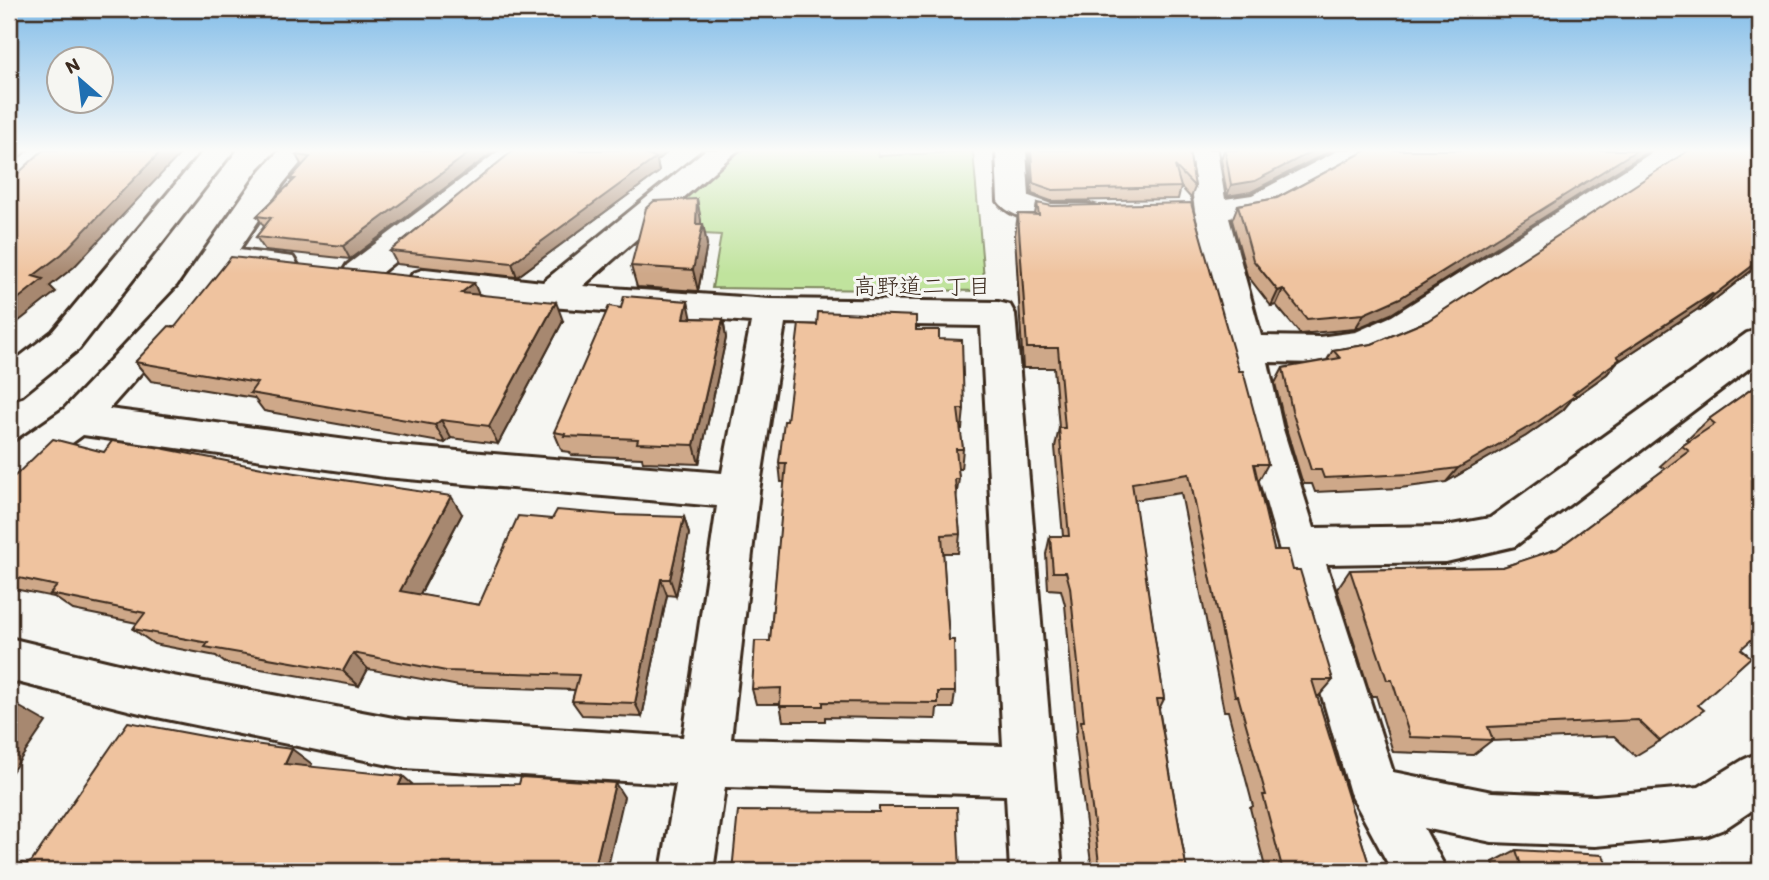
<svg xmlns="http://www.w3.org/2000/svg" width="1769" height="880" font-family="Itim,'Klee One',sans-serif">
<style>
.green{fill:#c0e39d;stroke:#7e865e;stroke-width:2}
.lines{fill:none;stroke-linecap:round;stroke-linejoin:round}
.minor-casing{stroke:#3b2a1e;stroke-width:6}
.minor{fill:#f6f6f2;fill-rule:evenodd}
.wall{fill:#cea889;stroke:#3b2a1e;stroke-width:2}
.shaded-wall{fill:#a7886f;stroke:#3b2a1e;stroke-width:2}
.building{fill:#efc39f;stroke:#3b2a1e;stroke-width:2}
.labels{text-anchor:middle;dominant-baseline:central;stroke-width:6;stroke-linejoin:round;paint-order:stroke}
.neighbourhood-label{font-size:23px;fill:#3b2a1e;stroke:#f6f6f2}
</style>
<rect width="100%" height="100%" fill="#f6f6f2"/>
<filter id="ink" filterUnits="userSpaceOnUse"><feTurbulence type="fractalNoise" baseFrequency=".0143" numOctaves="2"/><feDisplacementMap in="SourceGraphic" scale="14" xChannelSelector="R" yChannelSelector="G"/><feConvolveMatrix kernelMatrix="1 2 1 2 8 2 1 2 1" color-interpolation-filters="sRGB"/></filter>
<g filter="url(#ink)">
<path class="green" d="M744 150H877L879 156 973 151 985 291 712 288 721 235 649 231 735 154Z"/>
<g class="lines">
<g class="minor-casing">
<path id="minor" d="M204 150H234L79 349 22 395 9 399V365L53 331Z
M280 150H311L283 184 239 250 293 257 298 265 293 273 281 276 225 271 203 303 109 409 385 445 722 473 751 322 550 307 425 293 413 289 408 281 413 273 425 269 543 282 705 150H738L583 286 770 299 998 302 1010 305 1015 314 1062 871H1010L1006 795 725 787 713 871H661L676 784 404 768 152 716 9 680V638L152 672 404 720 683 737 717 506 385 477 83 435 23 479 9 484V447L64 409 179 287 261 170ZM785 323 981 326 1003 746 731 739 759 491Z
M500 150H533L371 281 359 284 347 281 342 273 347 265Z
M996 150H1026L1029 196 1051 204H1087L1098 207 1103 214 1098 221C1073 228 1014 225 998 201Z
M1187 150H1217L1225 199 1252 195 1339 150H1377L1373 156 1270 211 1229 218 1261 336 1319 337 1356 332 1392 316 1656 150H1691L1687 156 1416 334 1362 357 1319 363 1268 362 1282 426 1314 528 1446 526 1490 518 1747 333 1760 329V360L1515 546 1446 562 1326 564 1393 772 1492 792 1595 796 1699 787 1743 760 1760 752V805L1724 829 1706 836 1595 846 1492 842 1424 828 1447 871H1392L1350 793 1244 426 1229 349 1195 211Z"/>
</g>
<use href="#minor" class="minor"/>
</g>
<path class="wall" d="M301 150H496L350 259 265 250 256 237 264 227 257 216 292 182 290 179 302 166 296 155Z
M514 150H670L657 161 659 172 517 277 397 264 390 251Z
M1029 150H1189L1195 187 1191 198 1181 187 1178 199 1051 201 1032 194Z
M1224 150H1332L1251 192 1227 196 1221 159Z
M1367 150H1650L1391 314 1355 329 1300 334 1276 305 1271 306 1247 275 1232 220 1238 205 1277 198Z
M697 199 701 224H703L707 245 698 291 637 287 631 266Z
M1037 203 1239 371 1268 464 1258 482 1274 550 1293 570 1333 680 1319 696H1317L1371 871H1266L1250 808 1253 806 1228 711H1224L1181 493 1134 500 1164 699 1159 709 1187 871H1092L1075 736 1077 731 1065 605 1061 590 1048 589 1046 554 1050 536H1063L1055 447 1059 428 1054 368H1023L1015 235 1018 214H1035Z
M1760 264 1700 311 1698 309 1616 363 1607 374 1572 399 1563 410 1526 436 1446 482 1400 488 1315 492 1312 484H1303L1285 425 1275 383 1283 368 1327 360 1333 350 1372 344 1427 321Z
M479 294 563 321 498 444 451 438 445 443 264 411 254 398 151 381 135 362 175 327Z
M692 318 723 319 726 338 699 464 643 462 642 458 571 455 570 452 562 451 554 432Z
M916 330 939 339 964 409 962 429H960L963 449 961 469H958L959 479 956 498 960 534 958 553H943L949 640 955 692 953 708H937L936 719 825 717V721H783L780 704H756L752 689 770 641 785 482H781L779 463 787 421Z
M1760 383 1741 649 1698 705 1660 741 1635 756 1614 736 1491 741 1473 755 1393 752 1376 696H1371L1337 589 1350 570 1503 567 1557 549 1665 469 1660 466 1682 446 1689 441 1687 440 1709 419Z
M104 452 462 514 420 595 479 605 552 519 684 517 689 534 676 596 667 595 642 717 582 715 572 701 575 690 459 686 368 669 359 686 225 663 216 656 154 644 133 629 137 623 73 610 54 597 9 588V475L15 476Z
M1516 850 1606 863 1760 871H1496L1493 862Z"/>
<path class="shaded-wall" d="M9 150H28L9 167Z
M163 150H184L74 267 50 286 56 292 9 329V306L33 276Z
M473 150H496L350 259 343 246Z
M649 150H670L657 161 659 172 517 277 512 263Z
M1315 150H1332L1251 192 1227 196 1231 185Z
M1637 150H1650L1391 314 1355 329 1364 314Z
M697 199 701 220V233L703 224 707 245 698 291 693 270Z
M1760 260V264L1700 311 1714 295Z
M474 283 482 302 461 293Z
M1283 289 1276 305 1271 306 1278 291Z
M1712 294 1698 309 1616 363 1607 374 1572 399 1563 410 1526 436 1446 482 1458 468 1573 394 1617 356Z
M688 301 692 320 684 318Z
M556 302 563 321 498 444 489 426Z
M723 319 726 338 699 464 694 445Z
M441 420 451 438 445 443 435 425Z
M451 496 462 514 413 607 400 591Z
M684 517 689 534 676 596 670 579Z
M661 579 667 595 642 717 635 703Z
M353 653 368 669 359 686 343 671Z
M18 706 46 722 9 776V718Z
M292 749 312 764 305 779 285 764Z
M403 776 419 790 399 785Z
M615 783 624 797 607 871H594Z"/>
<path class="building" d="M43 150H162L62 254 33 276 43 279 9 306V182Z
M301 150H473L343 246 256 237 271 218 257 216 295 179H290L310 157 296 155Z
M514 150H649L645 154 656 158 512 263 390 251Z
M1031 150H1189L1195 187 1175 166 1181 187 1053 190 1033 183Z
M1225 150H1315L1255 181 1231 185Z
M1367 150H1637L1400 298 1364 314 1307 319 1283 289 1278 291 1253 260 1238 205 1277 198Z
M1689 150H1760V260L1714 295 1712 294 1617 356 1620 359 1573 394 1576 395 1539 421 1458 468 1411 474 1324 478 1321 470H1311L1292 411 1283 368 1340 358 1333 350 1372 344 1427 321Z
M697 199 696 224H703L693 270 631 266 646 208 654 201Z
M1037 203 1052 206 1191 203 1239 371H1243L1268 464H1254L1274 550H1288L1293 570H1300L1333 680H1312L1371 871H1283L1263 795H1266L1238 696H1235L1189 474 1132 483 1164 699H1157L1187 871H1100L1081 721H1084L1070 587 1066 572H1053L1050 536H1069L1059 428H1065L1058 348H1027L1018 214 1039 215Z
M231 257 474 283 461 293 556 302 489 426 441 420 435 425 250 393 257 383 135 362 169 326 175 327Z
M624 296 688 301 684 318 723 319 694 445 637 443 638 439 564 436 565 434 554 432 609 306 621 308Z
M818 312 916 316V330H939V339L962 340 964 409H958L963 449H956L959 479H955L960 534 942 535 949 640H954L955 692H938V703L823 702V706H780L781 688 752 689 755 641H770L786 463H779L784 421H787L799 324 817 325Z
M1760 383V632L1741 649 1751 657 1698 705 1704 710 1660 741 1638 720 1488 727 1493 740 1410 737 1392 680H1387L1350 570 1503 567 1557 549 1689 451 1682 446 1715 424 1709 419Z
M53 439 104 452 112 441 155 447 262 468 451 496 400 591 479 605 518 516 552 519 557 510 617 515 684 517 670 579H661L635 703 572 701 579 675 446 671 353 653 343 671 205 647 208 643 133 629 145 613 50 594 57 586 9 576V475L15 476Z
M9 705 18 706 9 718Z
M128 722 230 741 292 749 285 764 403 776 399 785 519 784 521 777 615 783 594 871H17L22 863 27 864 32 861Z
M879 807H957L960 871H732L738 811 879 812Z
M1516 850 1603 855 1606 863 1733 867 1760 861V871H1523Z"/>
</g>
<linearGradient id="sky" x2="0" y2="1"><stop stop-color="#81bce8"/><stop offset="0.55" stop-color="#fbfbf9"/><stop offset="1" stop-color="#fbfbf9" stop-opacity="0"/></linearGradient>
<rect width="1769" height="274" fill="url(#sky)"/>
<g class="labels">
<g class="neighbourhood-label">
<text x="922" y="286">高野道二丁目</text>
</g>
</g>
<rect width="1769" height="880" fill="none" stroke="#f6f6f2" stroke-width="35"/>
<rect x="18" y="18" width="1734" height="845" fill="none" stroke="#3b2a1e" stroke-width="2.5" filter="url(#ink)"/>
<g transform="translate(80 80) rotate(332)"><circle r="33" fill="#f6f6f2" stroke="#aba49d" stroke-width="2"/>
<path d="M0-5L12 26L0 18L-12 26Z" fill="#1f6fb2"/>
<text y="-10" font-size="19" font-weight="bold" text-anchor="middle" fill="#3b2a1e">N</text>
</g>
</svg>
